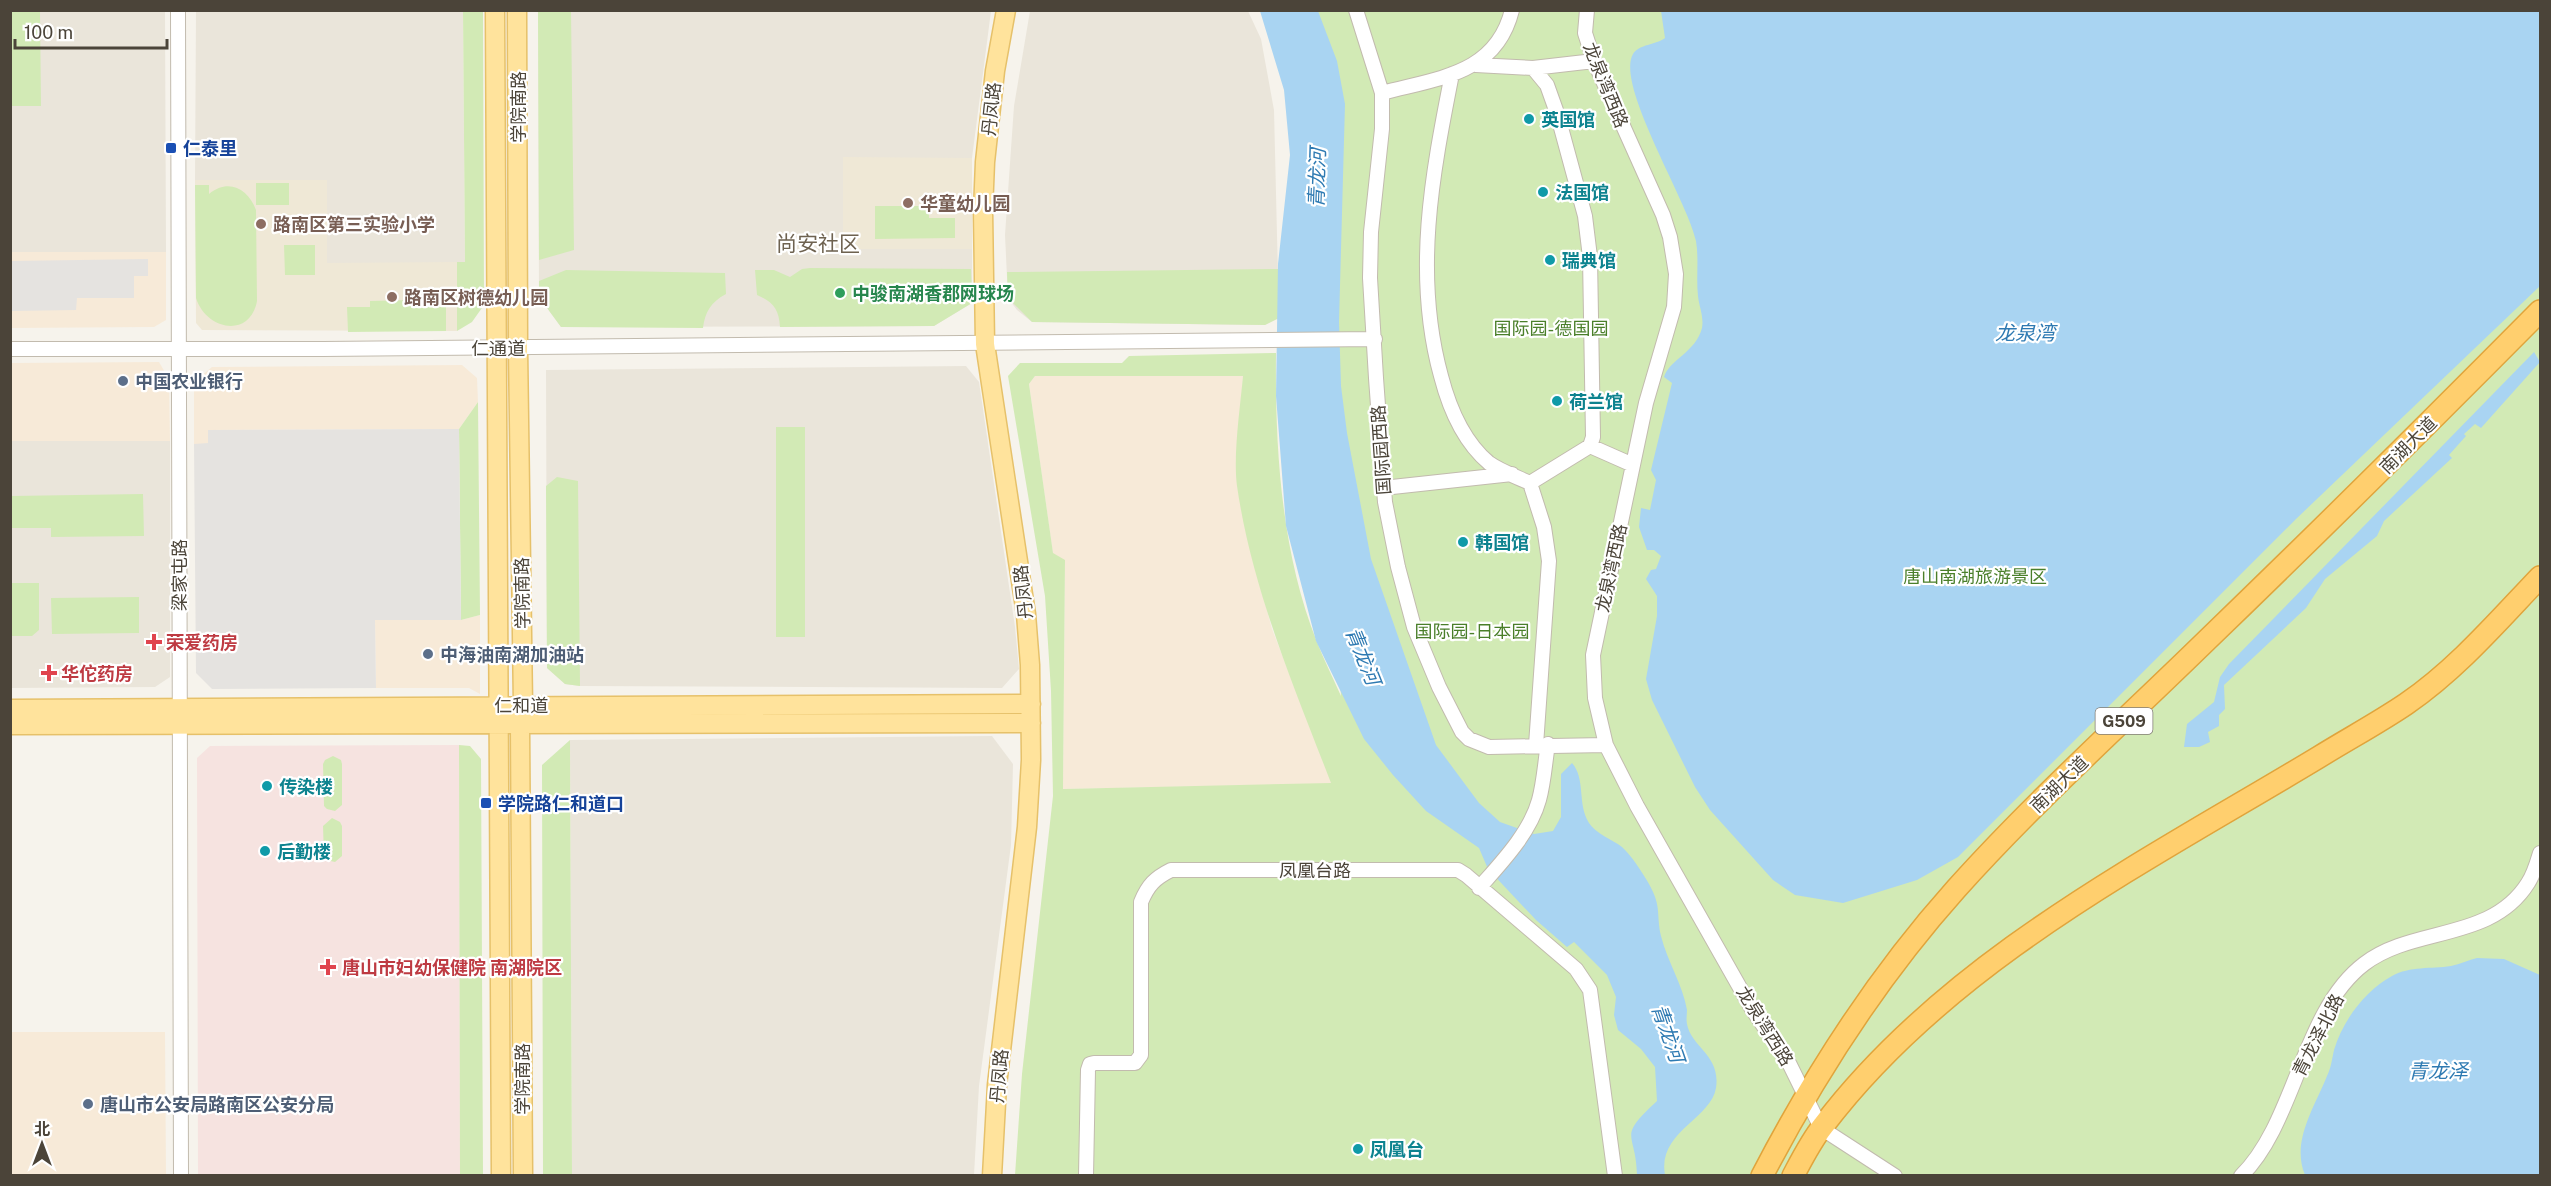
<svg xmlns="http://www.w3.org/2000/svg" width="2551" height="1186" font-family="'Public Sans','Noto Sans SC',sans-serif">
<style>
.residential{fill:#eae5da}
.commercial{fill:#f7ead8}
.education{fill:#efe8d6}
.medical{fill:#f6e3e0}
.green{fill:#d2eab5;fill-rule:evenodd}
.parking{fill:#e5e3e0}
.water{fill:#a9d4f2}
.lines{fill:none;stroke-linecap:round;stroke-linejoin:round}
.minor-casing{stroke:#c2bbae;stroke-width:16}
.major-casing{stroke:#e6c16a;stroke-width:21}
.highway-casing{stroke:#e0a43c;stroke-width:24}
.minor{stroke:#fff;stroke-width:14}
.major{stroke:#ffe39c;stroke-width:18}
.highway{stroke:#ffcf6e;stroke-width:21}
.culture-dot{fill:#0f9aa8;stroke:#fff;stroke-width:2}
.transit-dot{fill:#1a4fb4;stroke:#fff;stroke-width:2}
.education-dot{fill:#8d6e63;stroke:#fff;stroke-width:2}
.leisure-dot{fill:#2e9e5b;stroke:#fff;stroke-width:2}
.service-dot{fill:#5c6f8a;stroke:#fff;stroke-width:2}
.health-dot{fill:#e0444e;stroke:#fff;stroke-width:2}
.labels{text-anchor:middle;dominant-baseline:central;stroke-width:4.5;stroke-linejoin:round;paint-order:stroke}
.shield{fill:#fff;stroke:#817c74;stroke-width:1.5}
.shield-label{font-size:16px;font-weight:bold;fill:#4b4439}
.street-label{font-size:18px;fill:#4b4439;stroke:#fff}
.culture-label{font-size:18px;font-weight:bold;fill:#0d838f;stroke:#fff;text-anchor:start}
.transit-label{font-size:18px;font-weight:bold;fill:#164399;stroke:#fff;text-anchor:start}
.education-label{font-size:18px;font-weight:bold;fill:#785e54;stroke:#fff;text-anchor:start}
.leisure-label{font-size:18px;font-weight:bold;fill:#27864d;stroke:#fff;text-anchor:start}
.park-label{font-size:18px;fill:#4a7f2a;stroke:#fff}
.service-label{font-size:18px;font-weight:bold;fill:#4e5e75;stroke:#fff;text-anchor:start}
.health-label{font-size:18px;font-weight:bold;fill:#be3a42;stroke:#fff;text-anchor:start}
.water-label{font-size:20px;font-style:italic;fill:#2e7ab2;stroke:#fff}
.quarter-label{font-size:21px;fill:#6e6250;stroke:#fff}
</style>
<rect width="100%" height="100%" fill="#f6f3ec"/>
<path class="residential" d="M10 11H165L166 252H11Z
M196 11H463L465 263H327L195 180Z
M538 11H991L972 158V303L934 326 561 327 539 297Z
M1030 11H1248L1261 39 1274 110 1279 318 1265 325 1032 322 1017 310 1008 298 1005 235 1014 106Z
M966 366 979 382 1015 627 1019 669 1002 688 580 686 565 684 547 668 546 370Z
M10 441H170V677L155 687 11 688Z
M992 736 1013 764 1011 845 979 1086 974 1175H572L570 740Z"/>
<path class="commercial" d="M10 252H166V320L154 327 11 328Z
M159 362 169 379 170 441H11V363Z
M462 365 477 378 478 402 459 429 209 430 208 444H194V382L212 367Z
M1035 376H1243L1237 484 1247 537 1272 629 1332 784 1063 789 1065 561 1053 554 1029 384Z
M480 615V694L469 688H376L375 620H461Z
M165 1032 166 1175H11V1032Z"/>
<path class="education" d="M843 157 972 158V249H843Z
M195 180H327V263L457 262V331L202 330 196 323Z"/>
<path class="medical" d="M459 745 460 1175H198L197 758 210 746Z"/>
<path class="green" d="M10 11H40L41 106H11Z
M463 11H483L484 305 472 322 457 331V262H465Z
M538 11H571L574 250 539 260Z
M1269 11H2540V1175H1015L1022 1074 1053 796 1051 691 1045 596 1008 376 1020 363H1122L1129 356 1276 353C1275 448 1281 552 1317 642 1324 660 1333 678 1341 696L1303 145ZM1035 376H1243C1240 409 1233 455 1237 486 1252 589 1294 687 1331 783L1063 789 1065 560 1053 553 1029 384Z
M256 183H289V205H256Z
M195 185H209V194C229 178 248 189 256 210L257 301C250 339 206 330 196 298Z
M875 206H929V218H955V238L875 239Z
M284 245H315V275H285Z
M810 268 971 269 972 303 934 326 780 327C779 309 773 302 757 295L755 270H774L790 277 802 269Z
M1278 269 1279 318 1265 325 1032 322 1008 298 1007 272Z
M566 270 725 273 726 294C711 302 705 312 703 328L561 327 539 297V281Z
M413 300 414 304 443 300 446 304V331L348 332 347 307H370V301Z
M478 402 480 615 461 620 459 429Z
M776 427H805V637H776Z
M557 477 578 481 580 686 565 684 547 668 546 486Z
M143 494 144 536 51 537V528H11V496Z
M11 583H39V630L32 636H11Z
M139 597V633L52 634 51 598Z
M570 740 572 1175H543L542 765Z
M459 745 470 746 481 759 483 1175H460Z
M333 756 341 760 342 764V805L335 811 327 809 324 806 323 764 325 760Z
M332 818 340 822 342 826V856L335 862 326 860 324 856 323 826Z"/>
<path class="parking" d="M148 259V276H134V298H77L76 310 11 311V261Z
M459 429 461 620H375L376 688 212 689 196 673 194 444 208 443V430Z"/>
<path class="water" d="M1260 11H1318L1337 61 1345 104 1339 322 1341 386 1347 433 1371 559 1436 745 1479 803 1500 822 1534 834 1553 831 1561 817V774L1572 763C1586 779 1577 804 1589 823 1595 833 1613 840 1622 847 1632 856 1642 872 1649 884 1662 907 1656 914 1661 936 1667 961 1683 985 1687 1010 1687 1014 1686 1019 1687 1024 1691 1047 1721 1055 1716 1088 1711 1119 1657 1132 1665 1175H1637C1636 1130 1616 1139 1657 1101L1655 1067 1641 1049 1618 1030 1614 1015 1616 997 1607 975 1574 942 1567 947 1536 920 1488 869 1479 848 1426 811 1393 775 1364 739 1316 641 1286 526 1276 396 1278 264 1290 155 1284 90Z
M1661 11H2540V286L2296 519 1958 857 1917 880 1843 903 1795 895 1773 880 1710 810 1695 787 1652 700 1646 679 1657 616V596L1646 579 1651 570 1656 569 1661 556 1654 550H1647L1639 527 1641 508 1650 510 1656 480 1651 470 1672 383 1664 377C1669 360 1696 352 1702 328 1704 317 1699 306 1698 296 1696 278 1699 259 1696 241 1688 201 1615 85 1633 54 1639 44 1656 45 1665 38Z
M2534 352 2540 362 2481 428 2475 424 2464 434 2466 436 2449 455 2452 458 2384 521 2377 536 2325 579 2306 608 2224 685 2225 709 2219 715V726L2208 732 2210 742 2199 747H2184L2187 724 2214 702 2220 677 2229 664Z
M2477 958 2504 959 2540 975V1175H2305C2291 1142 2314 1108 2327 1076 2331 1068 2332 1059 2334 1050 2343 1020 2365 991 2392 976 2410 966 2431 969 2451 966 2460 964 2469 960 2477 958Z"/>
<g class="lines">
<g class="minor-casing">
<path id="minor" d="M178 10 181 1176
M1356 10 1382 93V129L1371 232 1370 278 1376 378 1385 502 1398 567 1414 627 1439 687 1462 732 1469 739 1489 747 1606 745
M1587 10 1585 33 1594 61 1663 215 1670 237 1676 274 1674 307 1646 403 1593 655 1595 698 1606 745 1637 806 1752 1009 1790 1065 1821 1128 1895 1176
M1476 65 1533 68 1594 61
M1452 74C1432 175 1413 274 1441 376 1449 407 1464 442 1489 463 1500 471 1517 477 1530 483L1544 527 1549 561 1536 745
M1382 93C1437 78 1496 75 1512 10
M10 349H323L1375 339
M1590 446 1633 465
M1530 483 1590 446 1593 437 1590 257 1585 216 1557 113 1547 85 1533 68
M1383 488 1512 474
M1479 888C1501 863 1530 833 1539 800 1544 782 1545 762 1548 744
M1086 1176 1088 1070 1090 1064 1094 1063H1135L1141 1055V902C1148 885 1155 878 1171 870H1458L1466 875 1576 969 1590 990 1615 1176
M2241 1176C2296 1122 2302 1011 2364 964 2413 926 2491 942 2528 883 2534 874 2537 863 2540 853"/>
</g>
<g class="major-casing">
<path id="major" d="M495 10 501 1176
M517 10 518 348 523 705 520 726 523 1176
M10 709 1031 704
M10 725 1031 723
M992 1176 997 1085 1027 827 1031 760 1030 665 1026 614 985 344 983 211 985 162 995 71 1006 10"/>
</g>
<g class="highway-casing">
<path id="highway" d="M1762 1176C1815 1074 1879 975 1956 889 2034 802 2122 723 2206 641 2319 532 2430 422 2540 311
M1793 1176C1802 1159 1811 1141 1823 1126 1948 961 2145 862 2319 757 2348 739 2378 723 2406 704 2457 669 2498 621 2540 577"/>
</g>
<use href="#minor" class="minor"/>
<use href="#major" class="major"/>
<use href="#highway" class="highway"/>
</g>
<g class="culture-dot">
<circle cx="1529" cy="119" r="6"/>
<circle cx="1543" cy="192" r="6"/>
<circle cx="1550" cy="260" r="6"/>
<circle cx="1557" cy="401" r="6"/>
<circle cx="1463" cy="542" r="6"/>
<circle cx="267" cy="786" r="6"/>
<circle cx="265" cy="851" r="6"/>
<circle cx="1358" cy="1149" r="6"/>
</g>
<g class="transit-dot">
<rect x="165" y="142" width="12" height="12" rx="3"/>
<rect x="480" y="797" width="12" height="12" rx="3"/>
</g>
<g class="education-dot">
<circle cx="908" cy="203" r="6"/>
<circle cx="261" cy="224" r="6"/>
<circle cx="392" cy="297" r="6"/>
</g>
<circle class="leisure-dot" cx="840" cy="293" r="6"/>
<g class="service-dot">
<circle cx="123" cy="381" r="6"/>
<circle cx="428" cy="654" r="6"/>
<circle cx="88" cy="1104" r="6"/>
</g>
<g class="health-dot">
<path d="M151 633h6v6h6v6h-6v6h-6v-6h-6v-6h6z"/>
<path d="M46 664h6v6h6v6h-6v6h-6v-6h-6v-6h6z"/>
<path d="M325 958h6v6h6v6h-6v6h-6v-6h-6v-6h6z"/>
</g>
<g class="labels">
<rect class="shield" x="2095.5" y="708" width="57" height="26" rx="4.5"/>
<g class="shield-label">
<text x="2124" y="721">G509</text>
</g>
<g class="street-label">
<text transform="translate(1606 85) rotate(68)">龙泉湾西路</text>
<text transform="translate(518 107) rotate(-90)">学院南路</text>
<text transform="translate(991 109) rotate(-84)">丹凤路</text>
<text x="498" y="348">仁通道</text>
<text transform="translate(2408 445) rotate(-45)">南湖大道</text>
<text transform="translate(1381 450) rotate(-94)">国际园西路</text>
<text transform="translate(1611 568) rotate(-78)">龙泉湾西路</text>
<text transform="translate(179 575) rotate(-90)">梁家屯路</text>
<text transform="translate(1023 592) rotate(-96)">丹凤路</text>
<text transform="translate(522 593) rotate(-91)">学院南路</text>
<text x="521" y="705">仁和道</text>
<text transform="translate(2059 784) rotate(-44)">南湖大道</text>
<text x="1315" y="870">凤凰台路</text>
<text transform="translate(1765 1026) rotate(58)">龙泉湾西路</text>
<text transform="translate(2318 1035) rotate(-63)">青龙泽北路</text>
<text transform="translate(999 1076) rotate(-85)">丹凤路</text>
<text transform="translate(522 1079) rotate(-90)">学院南路</text>
</g>
<g class="culture-label">
<text x="1541" y="119">英国馆</text>
<text x="1555" y="192">法国馆</text>
<text x="1562" y="260">瑞典馆</text>
<text x="1569" y="401">荷兰馆</text>
<text x="1475" y="542">韩国馆</text>
<text x="279" y="786">传染楼</text>
<text x="277" y="851">后勤楼</text>
<text x="1370" y="1149">凤凰台</text>
</g>
<g class="transit-label">
<text x="183" y="148">仁泰里</text>
<text x="498" y="803">学院路仁和道口</text>
</g>
<g class="education-label">
<text x="920" y="203">华童幼儿园</text>
<text x="273" y="224">路南区第三实验小学</text>
<text x="404" y="297">路南区树德幼儿园</text>
</g>
<g class="leisure-label">
<text x="852" y="293">中骏南湖香郡网球场</text>
</g>
<g class="park-label">
<text x="1551" y="328">国际园-德国园</text>
<text x="1975" y="576">唐山南湖旅游景区</text>
<text x="1472" y="631">国际园-日本园</text>
</g>
<g class="service-label">
<text x="135" y="381">中国农业银行</text>
<text x="440" y="654">中海油南湖加油站</text>
<text x="100" y="1104">唐山市公安局路南区公安分局</text>
</g>
<g class="health-label">
<text x="166" y="642">荣爱药房</text>
<text x="61" y="673">华佗药房</text>
<text x="342" y="967">唐山市妇幼保健院 南湖院区</text>
</g>
<g class="water-label">
<text transform="translate(1317 178) rotate(-88)">青龙河</text>
<text x="2025" y="333">龙泉湾</text>
<text transform="translate(1363 656) rotate(68)">青龙河</text>
<text transform="translate(1668 1033) rotate(71)">青龙河</text>
<text x="2438" y="1071">青龙泽</text>
</g>
<g class="quarter-label">
<text x="818" y="243">尚安社区</text>
</g>
</g>
<rect width="2551" height="1186" fill="none" stroke="#4b4439" stroke-width="24"/>
<g transform="translate(42 1144)" stroke="#ffffff" stroke-width="4.5" paint-order="stroke">
<path d="M0-4.5L10 22L0 15L-10 22Z" fill="#4b4439"/>
<text y="-9" font-size="16" font-weight="bold" text-anchor="middle" fill="#4b4439">北</text>
</g>
<path d="M15 39v9h152v-9" fill="none" stroke="#4b4439" stroke-width="3"/>
<text x="24" y="39" font-size="18" fill="#4b4439" stroke="#ffffff" stroke-width="4.5" paint-order="stroke">100 m</text>
</svg>
